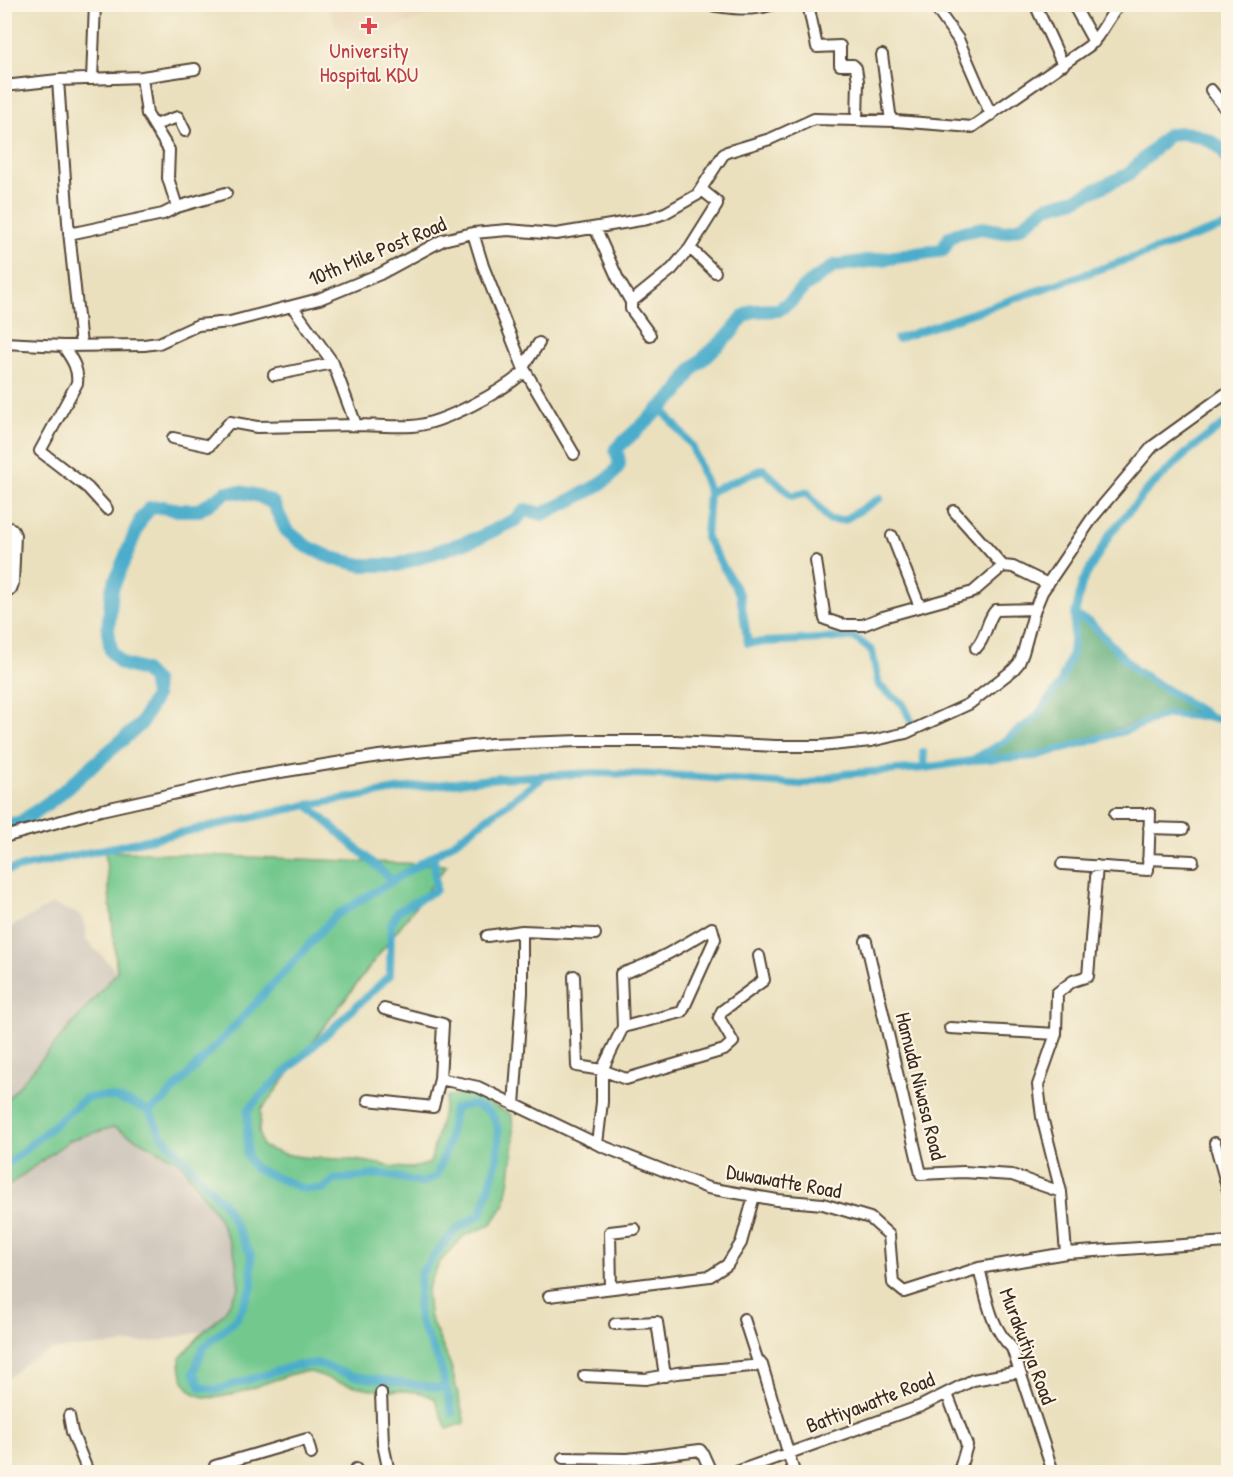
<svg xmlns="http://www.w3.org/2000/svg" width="1233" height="1477" font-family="'Patrick Hand',sans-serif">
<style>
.built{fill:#e8d5b7}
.industrial{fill:#cbc3b8}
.green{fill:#72c88d;stroke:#567956;stroke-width:1.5}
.forest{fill:#5dac78;stroke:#4c6b4b;stroke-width:1.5}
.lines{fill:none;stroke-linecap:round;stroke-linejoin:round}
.canal{stroke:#4cadcb;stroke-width:8}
.river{stroke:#4cadcb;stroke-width:14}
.minor-casing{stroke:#554536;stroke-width:14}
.minor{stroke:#fff;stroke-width:10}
.health-dot{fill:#e0444e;stroke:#fcf5e5;stroke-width:2}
.labels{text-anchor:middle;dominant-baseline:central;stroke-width:4.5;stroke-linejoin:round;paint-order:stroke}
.health-label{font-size:21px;fill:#be3a42;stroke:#fcf5e5}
.street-label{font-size:21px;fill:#3b2a1e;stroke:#fcf5e5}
</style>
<rect width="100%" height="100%" fill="#fcf5e5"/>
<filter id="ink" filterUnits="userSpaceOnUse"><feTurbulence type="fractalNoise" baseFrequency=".0167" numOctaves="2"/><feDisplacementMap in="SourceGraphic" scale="12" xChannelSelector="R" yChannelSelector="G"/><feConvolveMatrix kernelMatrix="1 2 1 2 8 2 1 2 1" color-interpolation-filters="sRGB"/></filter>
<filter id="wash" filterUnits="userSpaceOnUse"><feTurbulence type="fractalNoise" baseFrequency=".008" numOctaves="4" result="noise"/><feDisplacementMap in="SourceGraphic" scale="24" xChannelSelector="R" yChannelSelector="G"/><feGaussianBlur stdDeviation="1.35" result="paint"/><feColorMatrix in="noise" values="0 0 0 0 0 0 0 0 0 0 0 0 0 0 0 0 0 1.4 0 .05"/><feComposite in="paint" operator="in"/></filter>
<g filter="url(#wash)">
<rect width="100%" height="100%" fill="#eae0be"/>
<path class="built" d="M327 5H454L365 40 342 38Z"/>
<path class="industrial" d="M53 904 80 915 86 927V940L117 972 5 1102V930Z
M113 1127 180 1162 218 1217 235 1255 239 1288 223 1314 204 1331 159 1341 52 1350 27 1362 5 1381V1188L70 1140Z"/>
<path class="green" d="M105 851 447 865 261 1110 259 1131 262 1146C295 1162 327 1156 362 1161 379 1163 395 1169 412 1168 418 1167 424 1165 430 1163L447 1096 469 1093 512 1115 514 1142 510 1178 505 1204 491 1225 464 1236 439 1263 427 1290 429 1315 451 1366 465 1423 447 1429 435 1399C416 1388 402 1392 381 1390 368 1389 354 1386 341 1383 328 1380 314 1370 301 1372 263 1378 180 1434 180 1358L204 1331 223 1314 239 1288 235 1255 218 1217 180 1162 114 1127 70 1140 5 1188V1102L117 972Z"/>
<path class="forest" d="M1077 618 1090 626 1133 672 1198 712 1169 711 1105 733 1036 753 985 757 1038 719 1062 685 1074 655Z"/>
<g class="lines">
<path class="canal" d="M897 339 1228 225
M661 408 692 446 709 492 706 538 740 595 748 643 854 637 872 651 879 686 903 704 913 725
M709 492 763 469 792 496 807 492 829 520H844L880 498
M1075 615 1091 623 1135 670 1209 716
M923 752 925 768
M973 760 1036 756 1124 731 1167 714 1210 717 1228 721
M308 805 393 881
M434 856 436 890 398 911 391 925 390 975 264 1092 248 1110 247 1155 254 1168 304 1189H324L334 1180 382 1174 422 1183 437 1176 448 1144 454 1109 473 1104C478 1107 487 1109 490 1113 511 1134 488 1189 481 1214L460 1227 449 1237 421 1273 418 1304 419 1321 440 1364 452 1413
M4 871 308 805 408 788 500 778 594 773 686 776 801 785 843 774 925 768 971 761 1003 742 1035 718 1060 684 1072 653 1075 615 1082 583 1110 534 1148 489 1191 449 1228 421
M149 1111 161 1134 225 1205 251 1255 252 1287 237 1318 203 1348 194 1372 201 1387 216 1390 293 1366 317 1363 353 1376 446 1389
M4 1167 86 1098C112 1093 126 1101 149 1111L162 1102 245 1015 335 916 449 846 545 776"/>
<path class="river" d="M4 826 21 822 55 798 141 724 155 697 154 681 143 670 122 664 111 651 108 630 112 589 141 519 150 508 162 507 179 510H199L227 492H240L259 496 273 503 286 530 306 546 332 558 362 565H397L478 538 515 520 526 510 542 514C558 506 618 481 619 463 619 459 617 453 616 449L678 392 693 368 731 333 743 317 753 311 778 310 791 301 804 287 834 266 943 250 949 238 958 233 982 228 1004 232 1021 227 1046 207 1076 199 1129 174 1168 135C1184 129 1207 137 1220 148 1224 151 1226 156 1228 160"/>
</g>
</g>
<g filter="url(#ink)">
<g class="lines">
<g class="minor-casing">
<path id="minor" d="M704 4C728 8 750 12 774 4
M808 4 817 47 840 46V65H853L856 68 858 81 857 120
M933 4 958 39 991 115
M1035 4 1063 65
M1073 4 1094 42
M882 55 891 121
M142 77 147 114 169 150 168 178 177 207
M92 79 95 4
M58 80 68 222 81 345
M4 86 58 80 142 77 195 69
M1211 90 1228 112
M154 125 178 117 185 131
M595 228 618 279 631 302 672 269 690 248 717 205V202L702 190
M473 233 483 266 523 367 574 454
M69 234 163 214 177 207 226 193
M690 248 715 272
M631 302V309L650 335
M4 343 63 346 144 345 159 343 198 325 230 322 319 299 380 274 443 240 473 233 508 230 556 234 647 219 665 213 697 195 723 155 727 152 770 139 814 119 896 121 972 127 1089 46C1102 34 1108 17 1120 4
M63 346C71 358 79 368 77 383L40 451 88 488 107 509
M523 367 539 343
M274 375 333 363
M356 425C375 425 394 427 412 426 443 424 503 391 525 371
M173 438 209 446 230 422 257 427 356 425 333 363 292 306
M954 511 1003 566 1013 567 1048 584
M4 526 12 529 15 535 13 583 11 589 4 592
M892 536 920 607
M816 561 825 619 843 625H863L883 617 973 592 1003 566
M976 648C987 637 987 618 996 610L1035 609
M1149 828 1183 829
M4 837 101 810 244 778 379 756 491 744 580 741H675L776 746H821L871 741 906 733 969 704 1013 670 1019 663 1023 653 1035 609 1042 592 1093 517 1153 446 1228 392
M1148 859 1193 861
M1062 864 1148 870 1150 814H1115
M487 936 522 931
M866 941 921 1174 963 1172 1012 1175 1061 1192
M574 976 577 1066 602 1070 626 1079 724 1050 733 1042 719 1018 722 1011 764 980 759 956
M950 1028 1056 1034
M440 1079 478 1087 597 1144 708 1188 777 1200 823 1204 870 1218 889 1235 893 1283 904 1292 979 1268 1066 1253 1228 1242
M368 1100 433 1107 440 1079 443 1024 384 1009
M514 1105 522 993V931L595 934
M1215 1143 1228 1190
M597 1144 602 1102V1070L623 1027 682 1012 715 939 712 928C683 946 654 963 621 974L623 1027
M1066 1253 1061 1192 1042 1117 1038 1085 1056 1034 1057 993 1073 981 1088 976 1097 866
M979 1268C987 1298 989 1325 1012 1348L1053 1472
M611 1288 610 1232 635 1229
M549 1296 710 1276 727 1265 741 1243 754 1196
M744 1319 757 1359 762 1365 794 1472
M615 1324 657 1322 665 1376
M584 1376 646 1379 677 1373 762 1365
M947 1394 967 1445 959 1472
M69 1416 72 1432 88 1472
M563 1458 628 1459 700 1450 703 1454 711 1472
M356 1469 357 1472
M215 1472V1466L307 1439 311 1454
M381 1472H389L383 1444 381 1393
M736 1472 921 1406 973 1380 1019 1372"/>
</g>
<use href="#minor" class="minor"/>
</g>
</g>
<path class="health-dot" d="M366 17h6v6h6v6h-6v6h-6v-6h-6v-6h6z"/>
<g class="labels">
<g class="health-label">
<text x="369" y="50">University<tspan x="369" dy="24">Hospital KDU</tspan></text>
</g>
<g class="street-label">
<text transform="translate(377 251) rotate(-23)">10th Mile Post Road</text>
<text transform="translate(921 1086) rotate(76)">Hamuda Niwasa Road</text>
<text transform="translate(784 1181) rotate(10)">Duwawatte Road</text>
<text transform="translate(1028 1346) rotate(69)">Murakutiya Road</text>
<text transform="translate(870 1402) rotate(-21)">Battiyawatte Road</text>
</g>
</g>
<rect width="1233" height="1477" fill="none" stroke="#fcf5e5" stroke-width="24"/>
</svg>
